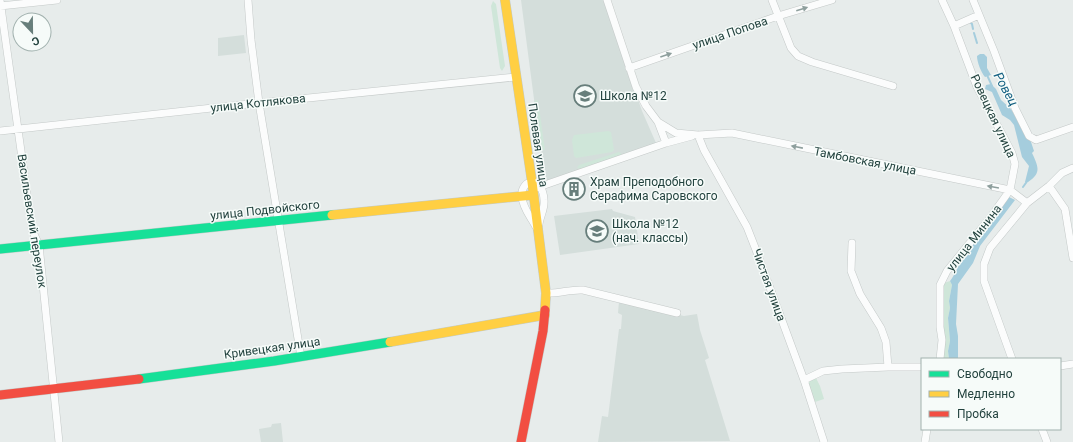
<svg xmlns="http://www.w3.org/2000/svg" width="1073" height="442" font-family="Roboto,sans-serif">
<style>
.built{fill:#d4dedb}
.green{fill:#cfe6d9}
.water{fill:#a5cddd}
.lines{fill:none;stroke-linecap:round;stroke-linejoin:round}
.stream{stroke:#a5cddd;stroke-width:2}
.street-casing{stroke:#c4c9c8;stroke-width:8}
.fast-casing{stroke:#c2cac8;stroke-width:10}
.slow-casing{stroke:#c2cac8;stroke-width:10}
.jam-casing{stroke:#c2cac8;stroke-width:10}
.street{stroke:#fbfcfc;stroke-width:7}
.fast{stroke:#16e098;stroke-width:9}
.slow{stroke:#ffcf43;stroke-width:9}
.jam{stroke:#f24e42;stroke-width:9}
.oneway{fill:#8e9f9d}
.labels{text-anchor:middle;dominant-baseline:central;stroke-width:3;stroke-linejoin:round;paint-order:stroke}
.street-label{font-size:12px;fill:#22423e;stroke:#f6fbf9}
.poi-label{font-size:12px;fill:#22423e;stroke:#f6fbf9;text-anchor:start}
.water-label{font-size:13px;font-style:italic;fill:#176283;stroke:#f6fbf9}
</style>
<rect width="100%" height="100%" fill="#e7eceb"/>
<path class="built" d="M521 0H603L625 58 628 71 642 111 656 143 545 183Z
M244 35 246 53 218 56V38Z
M612 209 613 211 635 217 639 244 560 255 554 216Z
M619 301 684 316 697 314 700 330 709 358 705 360 730 441 598 442 602 416 608 417 619 329H621L622 315 618 313Z
M281 423 283 442H261L259 429 271 427 272 424Z"/>
<path class="green" d="M493 1 496 4 505 66 502 71 500 68 491 6Z
M538 100 545 150H541L534 101Z
M608 131 611 132 614 150 612 152 576 158 574 156 572 140 574 135Z
M619 152 623 155 582 169 577 168 579 165Z
M950 281 952 285 949 301 950 308 948 318 950 341 948 351 949 359H942L943 286 944 283Z
M815 376 820 386 824 399 815 402 809 386V381Z"/>
<path class="water" d="M980 54H984L987 57V68L991 75 985 77C981 72 977 62 977 56Z
M991 84 996 89 1001 100 1011 109 1031 142 1034 151 1032 153C1038 166 1042 173 1028 182H1025L1029 166 1022 157 1014 125 1010 120 1002 115 992 92 985 89 986 85Z
M1009 197 1015 200 980 246 973 263 958 284 956 324 958 336V359H949L948 351 950 341 948 318 950 308 949 301 952 285 950 281C955 275 956 269 960 264 964 259 966 256 968 249Z"/>
<g class="lines">
<path class="stream" d="M969 21 972 24 973 29
M974 33 977 43
M987 75 992 86
M1023 187 1028 180"/>
<g class="street-casing">
<path id="street" d="M0 0 32 230 39 245 59 442
M248 0 251 40 259 103 301 357
M607 0 636 87 646 106 658 122 666 143
M772 0 791 48 798 56 812 62 893 86
M973 0 994 51 1015 108 1029 136 1036 140 1073 127
M0 6 57 0
M954 26 979 15
M629 68 778 16 832 0
M658 122 676 133 698 135 732 133 1010 190 1027 203
M0 131 259 103 516 77
M698 135 704 150 747 227 756 250 804 380 824 442
M1049 186 1065 209 1073 258
M533 189 666 143 692 136
M536 227C531 217 523 209 522 197 520 178 543 176 544 200 545 209 540 216 539 224
M852 243 851 271 860 294 881 328 886 342 888 367
M546 293C559 294 570 289 583 290L677 313
M940 359 942 340 940 327V285L947 271 990 218 1010 190 1015 164 1012 153 977 87 954 26 942 0
M1012 359 984 281V264L990 248 1027 203 1049 186 1062 173 1073 168
M1060 366 1073 364
M804 380 823 371 842 369 888 367H922
M1042 429 1047 442
M925 442 927 429"/>
</g>
<g class="fast-casing">
<path id="fast" d="M0 249 332 215
M139 379 274 361 390 342"/>
</g>
<g class="slow-casing">
<path id="slow" d="M505 0 532 182 546 293 545 310
M332 215 533 195
M390 342 545 315"/>
</g>
<g class="jam-casing">
<path id="jam" d="M0 395 139 379
M521 442 543 331 545 310"/>
</g>
<use href="#street" class="street"/>
<use href="#fast" class="fast"/>
<use href="#slow" class="slow"/>
<use href="#jam" class="jam"/>
</g>
<defs><path id="oneway-solid" d="M-6-.8H1V-3.2L6.5 0L1 3.2V.8H-6Z"/></defs>
<g class="oneway">
<use href="#oneway-solid" transform="translate(802 9) rotate(-17)"/>
<use href="#oneway-solid" transform="translate(666 55) rotate(-19)"/>
<use href="#oneway-solid" transform="translate(797 147) rotate(-169)"/>
<use href="#oneway-solid" transform="translate(993 187) rotate(-170)"/>
</g>
<defs>
<g id="school-ring" transform="scale(1.15)"><circle r="9.5" fill="#f6fbf9" stroke="#677e7b" stroke-width="1.5"/><path d="M0-5L7-2L0 1L-7-2ZM-4 1L0 2.5L4 1V4Q0 6-4 4Z" fill="#677e7b"/></g>
<g id="building-ring" transform="scale(1.15)"><circle r="9.5" fill="#f6fbf9" stroke="#677e7b" stroke-width="1.5"/><path d="M-4-6H4V6H1V3H-1V6H-4ZM-2.5-4.3h1.7v1.8h-1.7ZM.8-4.3h1.7v1.8H.8ZM-2.5-1h1.7V.8h-1.7ZM.8-1h1.7V.8H.8Z" fill="#677e7b"/></g>
</defs>
<g fill-rule="evenodd">
<use href="#school-ring" x="585" y="96"/>
<use href="#building-ring" x="574" y="189"/>
<use href="#school-ring" x="597" y="231"/>
</g>
<g class="labels">
<g class="street-label">
<text transform="translate(730 33) rotate(-19)">улица Попова</text>
<text transform="translate(258 103) rotate(-6)">улица Котлякова</text>
<text transform="translate(993 116) rotate(65)">Ровецкая улица</text>
<text transform="translate(538 145) rotate(82)">Полевая улица</text>
<text transform="translate(865 161) rotate(11)">Тамбовская улица</text>
<text transform="translate(265 210) rotate(-6)">улица Подвойского</text>
<text transform="translate(32 221) rotate(81)">Васильевский переулок</text>
<text transform="translate(974 238) rotate(-52)">улица Минина</text>
<text transform="translate(769 285) rotate(70)">Чистая улица</text>
<text transform="translate(272 348) rotate(-8)">Кривецкая улица</text>
</g>
<g class="poi-label">
<text x="600" y="96">Школа №12</text>
<text x="590" y="182">Храм Преподобного<tspan x="590" dy="14">Серафима Саровского</tspan></text>
<text x="612" y="224">Школа №12<tspan x="612" dy="14">(нач. классы)</tspan></text>
</g>
<g class="water-label">
<text transform="translate(1006 89) rotate(61)">Ровец</text>
</g>
</g>
<rect x="921" y="358" width="140" height="72" fill="#f6fbf9" stroke="#a1b1ae"/>
<rect x="929" y="371" width="20" height="6" fill="#16e098" stroke="#a1b1ae"/>
<text x="957" y="378" font-size="12" fill="#22423e">Свободно</text>
<rect x="929" y="391" width="20" height="6" fill="#ffcf43" stroke="#a1b1ae"/>
<text x="957" y="398" font-size="12" fill="#22423e">Медленно</text>
<rect x="929" y="411" width="20" height="6" fill="#f24e42" stroke="#a1b1ae"/>
<text x="957" y="418" font-size="12" fill="#22423e">Пробка</text>
<g transform="translate(32 32) rotate(158)"><circle r="19" fill="#f6fbf9" stroke="#a1b1ae"/>
<path d="M0-3L7 15L0 10L-7 15Z" fill="#677e7b"/>
<text y="-6" font-size="11" font-weight="bold" text-anchor="middle" fill="#22423e">С</text>
</g>
</svg>
